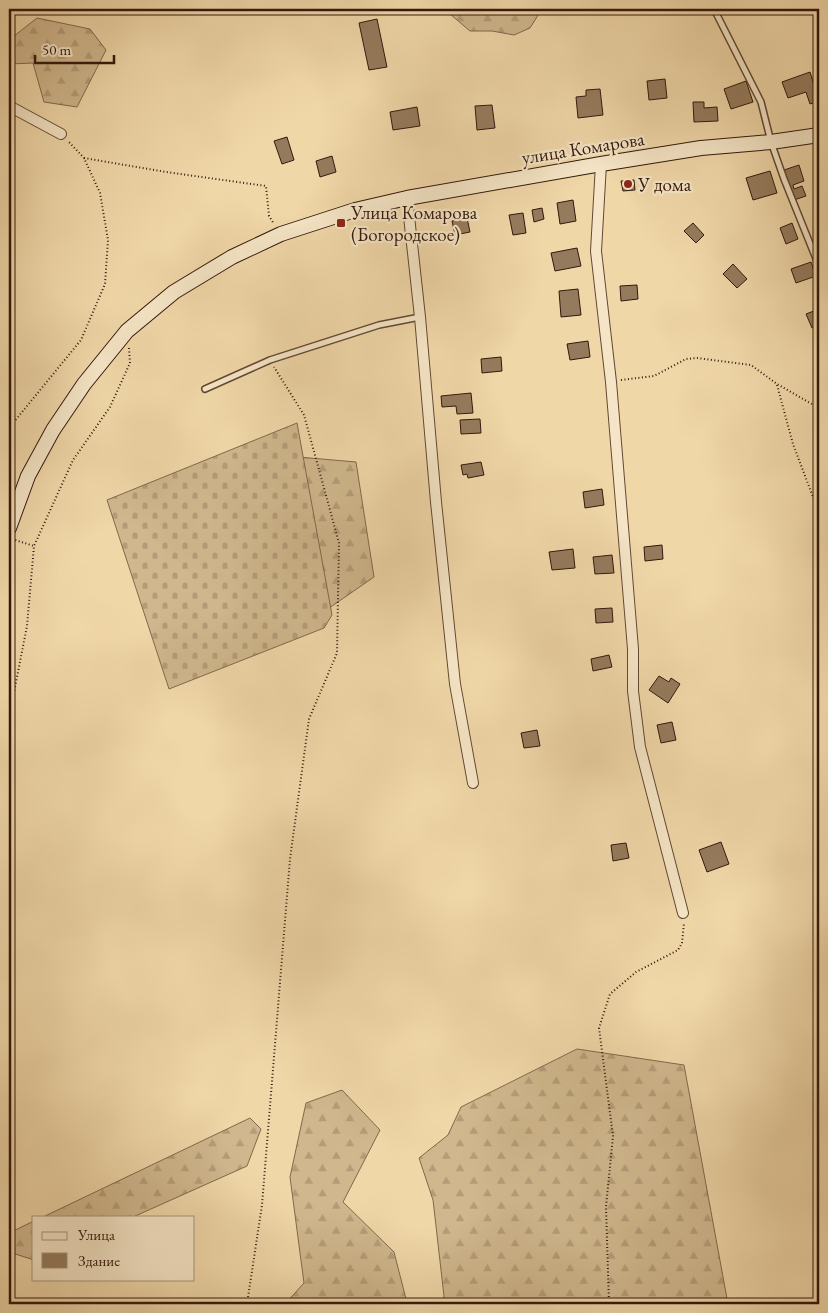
<svg xmlns="http://www.w3.org/2000/svg" width="828" height="1313" font-family="'EB Garamond',serif">
<style>
.forest{fill:url(#forest-firs);stroke:#82684c}
.cemetery{fill:url(#cemetery-stones);stroke:#82684c}
.building{fill:#957b5d;stroke:#33180c}
.lines{fill:none;stroke-linecap:round;stroke-linejoin:round}
.lane-casing{stroke:#624833;stroke-width:8}
.street-casing{stroke:#624833;stroke-width:12}
.secondary-casing{stroke:#33180c;stroke-width:16}
.path{stroke:#33180c;stroke-width:2;stroke-dasharray:1 2.5;stroke-linecap:butt}
.lane{stroke:#f5e5c6;stroke-width:5}
.street{stroke:#f5e5c6;stroke-width:10}
.secondary{stroke:#f5e5c6;stroke-width:14}
.poi-dot{fill:#8f2418;stroke:#f5e5c6;stroke-width:2}
.labels{text-anchor:middle;dominant-baseline:central;stroke-width:4.5;stroke-linejoin:round;paint-order:stroke}
.street-label{font-size:19px;fill:#33180c;stroke:#f5e5c6}
.poi-label{font-size:19px;fill:#33180c;stroke:#f5e5c6;text-anchor:start}
</style>
<defs>
<pattern id="forest-firs" width="22" height="20" patternUnits="userSpaceOnUse" patternTransform="scale(1.25)"><rect width="22" height="20" fill="#d0b78d"/><path d="M5 1l3.5 6h-7zM16 11l3.5 6h-7z" fill="#b39d78"/></pattern>
<pattern id="cemetery-stones" width="16" height="16" patternUnits="userSpaceOnUse" patternTransform="scale(1.25)"><rect width="16" height="16" fill="#d0b78d"/><path d="M2 7V4a2 2 0 0 1 4 0v3zM10 15v-3a2 2 0 0 1 4 0v3z" fill="#b39d78"/></pattern>
</defs>
<rect width="100%" height="100%" fill="#f0d7a8"/>
<filter id="stains"><feTurbulence type="fractalNoise" baseFrequency=".004" numOctaves="4"/><feColorMatrix values="0 0 0 0 .2 0 0 0 0 .09 0 0 0 0 .02 0 0 0 .5 -.17"/></filter>
<radialGradient id="worn" r=".72"><stop offset=".6" stop-color="#630" stop-opacity="0"/><stop offset="1" stop-color="#630" stop-opacity=".3"/></radialGradient>
<path class="forest" d="M450 9H542L530 28 514 35 492 31H470L450 14Z
M37 18 90 29 106 50 77 107 44 102 33 63 9 64V40Z
M264 454 356 462 374 577 306 624Z
M577 1049 684 1065 728 1304H443L444 1296 433 1200 419 1158 448 1135 461 1107Z
M342 1090 380 1130 343 1202 394 1252 406 1299 404 1304H285L304 1283 290 1177 306 1103Z
M250 1118 261 1129 247 1166 133 1217H43Z
M34 1221V1260L9 1252V1233Z"/>
<path class="cemetery" d="M297 423 332 615 324 628 169 689 107 500Z"/>
<path class="building" d="M377 19 387 67 369 70 359 23Z
M810 72 819 101 810 104 806 92 788 98 782 82Z
M665 79 667 98 649 100 647 81Z
M746 81 753 102 731 109 724 89Z
M600 89 603 115 578 118 576 97 586 96V90Z
M693 102H704V108L717 107 718 121 694 122Z
M492 105 495 128 477 130 475 106Z
M417 107 420 126 393 130 390 112Z
M287 137 294 160 282 164 274 141Z
M332 156 336 172 320 177 316 161Z
M799 165 804 181 793 185 794 189 802 186 806 196 794 200 784 170Z
M770 171 777 193 753 200 746 178Z
M634 180 635 190 623 191 621 181Z
M573 200 576 221 560 224 557 203Z
M542 208 544 219 534 222 532 210Z
M523 213 526 233 513 235 509 215Z
M467 218 470 232 455 235 452 221Z
M693 223 704 235 696 243 684 231Z
M792 223 798 239 786 244 780 228Z
M577 248 581 266 555 271 551 253Z
M811 262 816 276 796 283 791 269Z
M733 264 747 279 737 288 723 274Z
M637 285 638 299 621 301 620 286Z
M578 289 581 315 561 317 559 291Z
M819 309V325L812 328 806 314Z
M588 341 590 357 570 360 567 344Z
M501 357 502 371 482 373 481 359Z
M471 393 473 413 457 414 456 406 442 407 441 396Z
M480 419 481 433 461 434 460 420Z
M481 462 484 475 468 478 467 474 463 475 461 465Z
M602 489 604 505 585 508 583 492Z
M662 545 663 559 645 561 644 547Z
M573 549 575 568 552 570 549 552Z
M612 555 614 573 595 574 593 557Z
M612 608 613 622 596 623 595 609Z
M609 655 612 667 593 671 591 659Z
M659 676 669 682 671 678 680 684 668 703 649 690Z
M672 722 676 740 661 743 657 725Z
M537 730 540 746 524 748 521 733Z
M721 842 729 864 707 872 699 850Z
M626 843 629 858 613 861 611 845Z"/>
<g class="lines">
<g class="lane-casing">
<path id="lane" d="M714 9 761 102 771 142 784 179 819 266
M205 389 270 360 379 325 420 317"/>
</g>
<g class="street-casing">
<path id="street" d="M9 106 61 134
M601 164 596 251 611 382 633 649V691L640 747 683 913
M407 198 420 317 436 502 455 684 473 783"/>
</g>
<g class="secondary-casing">
<path id="secondary" d="M9 528 28 476 53 430 84 384 127 331 174 292 232 257 281 234 355 210 407 198 601 164 701 148 771 142 819 135"/>
</g>
<path class="path" d="M84 158 166 172 266 186 269 216 274 224
M621 380 654 376 686 359 697 358 751 365 777 384 819 408
M777 385 793 444 819 513
M9 428 81 340 105 284 108 240 100 193 84 158 68 141
M12 539 34 546
M9 718 27 626 34 546 73 460 110 407 130 363 129 348
M247 1304 262 1205 290 859 309 719 337 653 339 543 304 415 274 367
M609 1304 606 1207 613 1136 599 1028 610 994 636 972 678 950 682 943 684 923"/>
<use href="#lane" class="lane"/>
<use href="#street" class="street"/>
<use href="#secondary" class="secondary"/>
</g>
<g class="poi-dot">
<circle cx="628" cy="184" r="5"/>
<rect x="336" y="218" width="10" height="10" rx="2.5"/>
</g>
<g class="labels">
<g class="street-label">
<text transform="translate(583 148) rotate(-9)">улица Комарова</text>
</g>
<g class="poi-label">
<text x="638" y="184">У дома</text>
<text x="351" y="212">Улица Комарова<tspan x="351" dy="22">(Богородское)</tspan></text>
</g>
</g>
<rect width="828" height="1313" fill="none" stroke="#f0d7a8" stroke-width="30"/>
<rect x="10" y="10" width="808" height="1293" fill="none" stroke="#33180c" stroke-width="2.5"/>
<rect x="15" y="15" width="798" height="1283" fill="none" stroke="#33180c"/>
<rect x="32" y="1216" width="162" height="65" fill="#f5e5c6" stroke="#a7937c"/>
<rect x="42" y="1232" width="25" height="8" fill="#f5e5c6" stroke="#a7937c"/>
<text x="78" y="1240" font-size="15" fill="#33180c">Улица</text>
<rect x="42" y="1253" width="25" height="15" fill="#957b5d" stroke="#a7937c"/>
<text x="78" y="1266" font-size="15" fill="#33180c">Здание</text>
<path d="M35 55v8h79v-8" fill="none" stroke="#33180c" stroke-width="2.5"/>
<text x="42" y="55" font-size="15" fill="#33180c" stroke="#f5e5c6" stroke-width="4" paint-order="stroke">50 m</text>
<rect width="100%" height="100%" filter="url(#stains)"/>
<rect width="100%" height="100%" fill="url(#worn)"/>
</svg>
